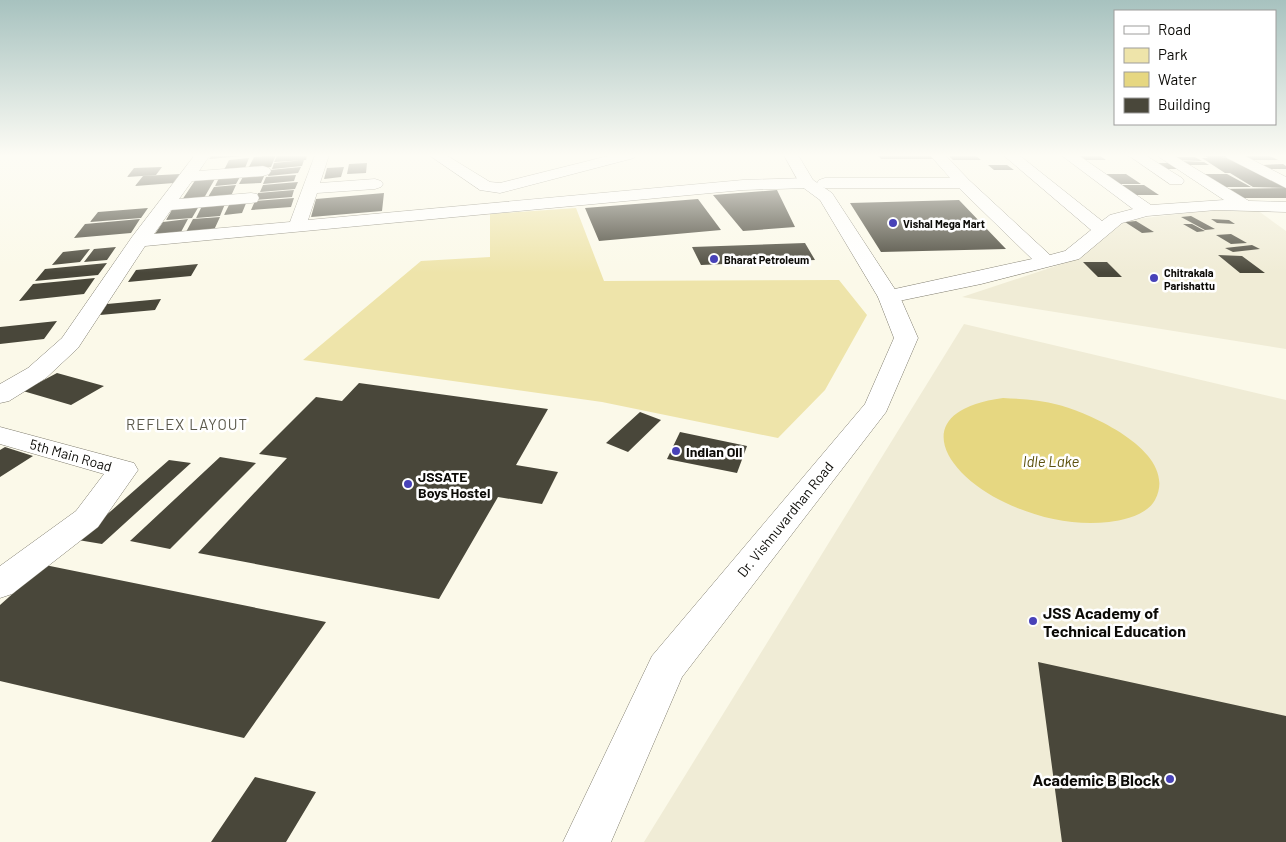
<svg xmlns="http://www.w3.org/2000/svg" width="1286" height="842" font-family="Barlow,sans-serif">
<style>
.built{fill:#f0ecd6}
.green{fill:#eee4aa}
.water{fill:#e6d781}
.building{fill:#49473a}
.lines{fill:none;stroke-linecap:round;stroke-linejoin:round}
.minor-casing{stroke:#807d6f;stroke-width:1}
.secondary-casing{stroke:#807d6f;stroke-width:1}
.minor{fill:#fff;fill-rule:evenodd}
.secondary{fill:#fff;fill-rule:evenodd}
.poi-dot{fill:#4842b8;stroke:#fff;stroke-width:2}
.labels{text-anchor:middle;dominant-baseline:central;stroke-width:5;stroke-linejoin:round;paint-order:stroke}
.far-poi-label{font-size:11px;font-weight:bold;fill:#0c0b07;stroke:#fff;text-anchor:start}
.poi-label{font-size:14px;font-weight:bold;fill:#0c0b07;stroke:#fff;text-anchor:start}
.street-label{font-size:14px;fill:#0c0b07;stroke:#fff}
.neighbourhood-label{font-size:15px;letter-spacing:1px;fill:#5a584a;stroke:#fff}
.water-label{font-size:15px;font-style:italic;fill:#5c510e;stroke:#fff}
.near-poi-label{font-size:16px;font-weight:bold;fill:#0c0b07;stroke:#fff;text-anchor:start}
</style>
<rect width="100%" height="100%" fill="#fbf9e9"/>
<path class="built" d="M1221 209 1257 210 1286 231V349L962 297 1080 258 1120 221Z
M964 324 1286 400V842H644Z"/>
<path class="green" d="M576 208 604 281 839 280 867 315 825 390 778 438 602 402 303 360 421 261 490 257V214Z"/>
<path class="water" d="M1003 398C1022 399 1041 400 1059 405 1092 414 1180 453 1155 500 1147 515 1124 520 1109 522 1074 526 1038 518 1006 503 943 474 906 411 1003 398Z"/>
<path class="building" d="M212 155H244V156L209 159Z
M276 155 271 167 248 169 254 157Z
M285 155H307L306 160 274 162 277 156Z
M878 155H932L935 159H881Z
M948 155H975L981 160H953Z
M1076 155H1099L1106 160H1083Z
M1203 155H1224L1228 157 1222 158H1232L1286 188 1253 187 1230 173H1236H1225L1202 158H1208Z
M1240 155H1268L1278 160H1249Z
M1172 157H1195L1202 161 1178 160Z
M249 158 245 168 224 170 229 160Z
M304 160 302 166 272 169 274 163Z
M1179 161 1204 162 1209 165H1184Z
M367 163 366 173 347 174 349 164Z
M1151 163H1168L1178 169H1161Z
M1283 164 1286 166V169H1271L1262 165Z
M988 165H1007L1014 170H994Z
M162 167 156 175 127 177 134 168Z
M301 167 298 173 268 176 270 170Z
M344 167 341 177 324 179 327 168Z
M180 174 174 183 135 186 143 176Z
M265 174 261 183 239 184 244 175Z
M1103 174H1126L1141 184H1117Z
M1197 174H1227L1251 187H1219Z
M241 175 236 184 215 186 220 176Z
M296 175 294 181 263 184 266 177Z
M216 177 204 198 182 200 196 179Z
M298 182 295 189 260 192 263 185Z
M236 185 231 196 208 197 214 187Z
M1117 185H1144L1159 195H1132Z
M1286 188V198H1238L1222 189Z
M294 190 292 197 255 200 258 193Z
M777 190 795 227 743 231 713 195Z
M384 193 382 211 311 217 316 199Z
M294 198 291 207 251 210 255 201Z
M698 199 721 230 599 241 585 208Z
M959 200 1006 249 881 252 850 203Z
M247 201 242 213 224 215 230 203Z
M225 204 220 216 196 218 202 206Z
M199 206 192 218 166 220 173 208Z
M148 208 141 218 90 222 98 212Z
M1191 216 1215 229 1205 230 1181 217Z
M220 217 214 230 186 232 193 219Z
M140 219 131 233 74 238 85 224Z
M188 219 181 232 155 234 163 222Z
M1211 219 1229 220 1235 224 1217 223Z
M1136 221 1154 232 1142 233 1125 222Z
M1183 224H1192L1205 231 1197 232Z
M1231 234 1247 243 1231 244 1216 235Z
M805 243 815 260 701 265 692 247Z
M1252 245 1260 249 1233 252 1225 248Z
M116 247 107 260 84 262 94 249Z
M90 249 80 262 52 265 63 252Z
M1218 255 1242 256 1265 273H1240Z
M1083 262H1107L1122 277H1098Z
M107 263 98 275 35 281 45 269Z
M198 264 191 276 128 282 136 270Z
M95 278 84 294 19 301 33 284Z
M161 299 155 310 100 315 107 304Z
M57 321 44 339 0 344V327Z
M57 373 104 386 71 405 23 391Z
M359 383 548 409 516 465 558 472 542 504 498 497 439 599 198 553 287 458 259 454 316 397 342 401Z
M640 412 661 420 628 452 606 443Z
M680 432 747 446 737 473 667 459Z
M5 447 33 456 0 477V450Z
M220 457 256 463 170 549 130 541Z
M169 460 191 463 102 544 78 540Z
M45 565 326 622 244 738 0 681V605Z
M1038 662 1286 716V842H1062Z
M255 777 316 792 286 842H211Z"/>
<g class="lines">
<g class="minor-casing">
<path id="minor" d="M195 155H210L199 171 263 166 269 168 271 171 269 174 263 176 192 181 179 199 251 193 257 194 259 198 257 202 251 203 171 210 154 234 290 222 315 155H329L320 183 375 179 381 181 383 184 381 187 375 189 317 193 308 220 743 180 807 178 813 180 815 183 813 186 807 188 743 190 145 246 78 348 46 378 9 401 0 403V384L28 368 62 338 132 237Z
M429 155H446L490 182 500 183 612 155H636L634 158 500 193 480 190Z
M930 155H945L969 180 1050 255 1065 251 1091 230 1003 155H1019L1102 221 1110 215 1133 209 1061 155H1078L1151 205 1224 200 1156 155H1173L1249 201 1286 202V212L1216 210 1147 216 1122 223 1079 259 981 284 889 303 881 302 878 297 881 292 1032 259 959 188H825L819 186 817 183 819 180 825 178H950Z
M1128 155H1145L1182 178 1184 181 1182 184H1170Z
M1225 155H1243L1286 177V188L1227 158Z
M0 427 134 463 138 470 98 527 12 594 0 598V566L76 511 104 474 0 444Z"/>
</g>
<g class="secondary-casing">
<path id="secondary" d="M784 155H798L813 180 832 193 900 297 918 338 886 412 682 677 611 842H563L652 656 865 404 894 338 878 297 820 200 801 186Z"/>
</g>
<use href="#minor" class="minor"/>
<use href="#secondary" class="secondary"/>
</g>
<linearGradient id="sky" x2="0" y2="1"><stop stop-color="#a7c2bf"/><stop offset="0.57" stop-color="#fdfcf5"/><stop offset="1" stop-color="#fdfcf5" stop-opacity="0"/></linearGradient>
<rect width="1286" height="273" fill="url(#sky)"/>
<g class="poi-dot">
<circle cx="893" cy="223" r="5"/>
<circle cx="714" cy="259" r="5"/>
<circle cx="1154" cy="278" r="5"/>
<circle cx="676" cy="451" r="5"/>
<circle cx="408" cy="484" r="5"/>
<circle cx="1033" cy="621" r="5"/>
<circle cx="1170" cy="779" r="5"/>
</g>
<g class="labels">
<g class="far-poi-label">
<text x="903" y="223">Vishal Mega Mart</text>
<text x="724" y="259">Bharat Petroleum</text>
<text x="1164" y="272">Chitrakala<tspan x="1164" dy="13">Parishattu</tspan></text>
</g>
<g class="poi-label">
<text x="686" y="451">Indian Oil</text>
<text x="418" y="476">JSSATE<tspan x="418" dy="16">Boys Hostel</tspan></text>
</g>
<g class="street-label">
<text transform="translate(71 455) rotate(16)">5th Main Road</text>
<text transform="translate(785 519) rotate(-51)">Dr. Vishnuvardhan Road</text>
</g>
<g class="neighbourhood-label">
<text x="187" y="424">REFLEX LAYOUT</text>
</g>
<g class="water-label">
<text x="1051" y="461">Idle Lake</text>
</g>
<g class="near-poi-label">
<text x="1043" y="612">JSS Academy of<tspan x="1043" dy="18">Technical Education</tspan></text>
<text x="1160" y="779" text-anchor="end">Academic B Block</text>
</g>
</g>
<rect x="1114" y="10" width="162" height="115" fill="#ffffff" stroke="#9e9d9c"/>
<rect x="1124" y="26" width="25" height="8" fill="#ffffff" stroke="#9e9d9c"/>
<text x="1158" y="35" font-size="15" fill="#0c0b07">Road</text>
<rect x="1124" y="48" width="25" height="15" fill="#eee4aa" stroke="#9e9d9c"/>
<text x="1158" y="60" font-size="15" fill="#0c0b07">Park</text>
<rect x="1124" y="72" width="25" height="15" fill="#e6d781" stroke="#9e9d9c"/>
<text x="1158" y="85" font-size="15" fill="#0c0b07">Water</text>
<rect x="1124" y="98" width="25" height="15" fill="#49473a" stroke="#9e9d9c"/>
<text x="1158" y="110" font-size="15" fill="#0c0b07">Building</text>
</svg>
